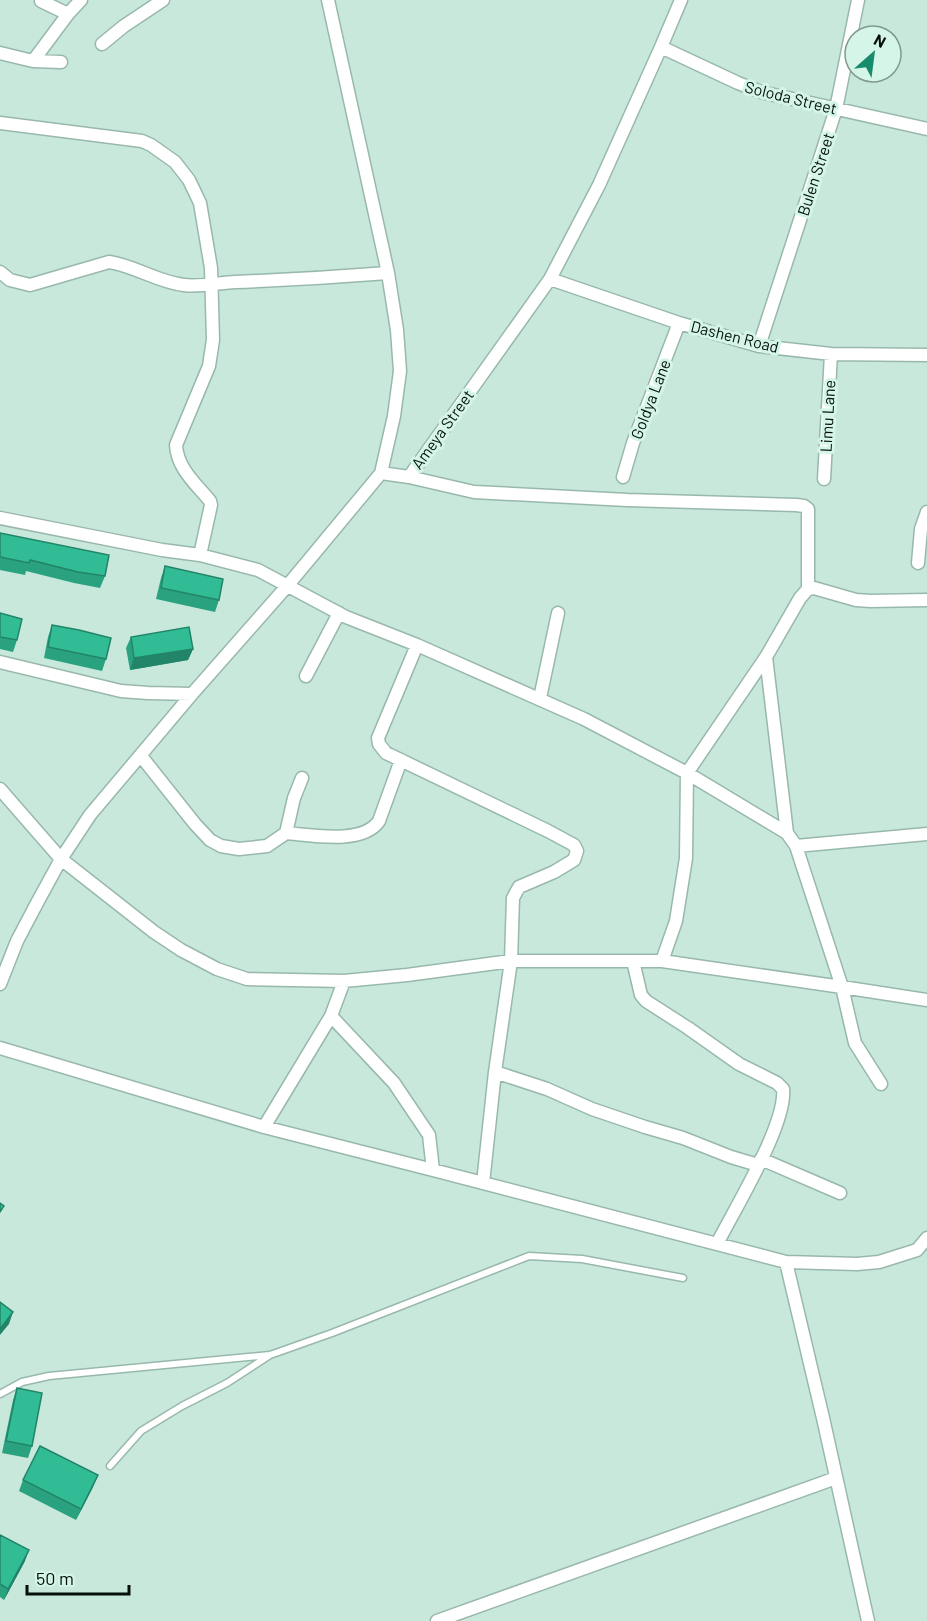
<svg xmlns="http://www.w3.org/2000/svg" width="927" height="1621" font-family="Barlow,sans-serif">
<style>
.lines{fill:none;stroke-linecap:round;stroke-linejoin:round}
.service-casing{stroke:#99b8ac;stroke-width:9}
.minor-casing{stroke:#99b8ac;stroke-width:15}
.service{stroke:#fff;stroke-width:6}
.minor{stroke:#fff;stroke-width:12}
.wall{fill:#2aa280}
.shaded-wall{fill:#228468}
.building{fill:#31bc95;stroke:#228468;stroke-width:1.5}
.labels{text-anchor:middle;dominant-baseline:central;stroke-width:6;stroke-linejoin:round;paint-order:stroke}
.street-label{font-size:16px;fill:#050f0b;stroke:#d4f5e8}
</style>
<rect width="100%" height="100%" fill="#c7e8db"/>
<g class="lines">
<g class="service-casing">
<path id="service" d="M0 1394 22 1382 49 1376 270 1355 332 1333 529 1256 582 1259 683 1278
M110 1466 141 1431 182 1406 227 1383 270 1355"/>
</g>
<g class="minor-casing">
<path id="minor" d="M41 1 68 14
M102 44 124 26 163 0
M661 47 738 83 761 92 927 129
M0 53 33 61 61 62
M33 61 68 14 81 0
M0 123 142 141 151 145 175 162 189 180 200 203 211 268 213 340 209 366 176 445C177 468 196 484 210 501L211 505 200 555
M0 272 10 280 30 285 109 262C136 266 157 282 184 285 198 287 219 283 235 282 286 280 337 277 388 273
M550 279 679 323 759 346 831 354 927 355
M759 346 836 109 858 0
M381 473 409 477 550 279 599 185 661 47 681 0
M409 477 474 492 627 500 796 505 804 506 808 509V589L800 598 766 657 687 773 686 858 676 921 662 961
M623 477 633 443 679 323
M824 479 831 354
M0 518 162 550 200 555 258 570 346 617 417 645 584 719 687 773 787 833 796 846 842 987 662 961H511L407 975 344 981 247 979 217 969 181 950 154 932 61 859 0 789
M918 563 921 529 927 512
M808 589 814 588 856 600 871 601 927 600
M417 645 378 738 379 744 386 753 548 831 574 845 577 851 574 860 554 872 519 887 513 898 511 961 495 1072 483 1183
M766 657 787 833
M0 662 121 691 148 693 192 694
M306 676 339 613
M540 698 558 613
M141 756 195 824 210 840 221 846 239 849 267 846 286 833C311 835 363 845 379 821L401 760
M286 833 294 798 302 778
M796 846 927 834
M633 961 641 995 646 1001 688 1028 739 1064 777 1083 783 1089C787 1124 734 1210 717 1244
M0 984 17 941 37 903 61 859 90 815 192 694 288 585 381 473 394 416 400 371 397 330 388 273 328 0
M331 1016 394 1083 429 1135 433 1170
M0 1048 264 1127 433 1170 786 1262 823 1418 868 1621
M495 1072 547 1089 592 1109 645 1127 683 1138 731 1157 758 1165
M881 1084 855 1043 842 987 927 1000
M264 1127 331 1016 344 981
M761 1159 840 1193
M786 1262 857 1264 879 1262 917 1250 927 1238
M437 1621 836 1478"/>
</g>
<use href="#service" class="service"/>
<use href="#minor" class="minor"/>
</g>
<path class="wall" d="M0 533 105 576 100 588 74 583 26 571 25 575 0 570Z
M165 566 219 600 215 612 156 599 161 578Z
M0 613 17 640 13 652 0 649Z
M52 625 106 659 102 671 44 658 48 637Z
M131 637 193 649 188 660 130 670 126 648Z
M17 1388 32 1446 28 1458 2 1453 13 1400Z
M23 1480 93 1487 76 1520 19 1491Z
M0 1535 25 1561 4 1600 0 1597Z"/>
<path class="shaded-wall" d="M193 649 188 660 130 670 134 658Z
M13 1312 9 1324 0 1335V1329Z
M98 1475 93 1487 76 1520 81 1509Z
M29 1550 25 1561 4 1600 8 1589Z"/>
<path class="building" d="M0 533 109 555 105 576 78 572 30 560 29 563 0 557Z
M165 566 223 579 219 600 161 588Z
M0 613 22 619 17 640 0 637Z
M52 625 79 630 111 638 106 659 48 647Z
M189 627 193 649 134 658 131 637Z
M0 1203 4 1206 0 1212Z
M0 1302 13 1312 0 1329Z
M17 1388 42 1393 32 1446 6 1441Z
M40 1446 98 1475 81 1509 23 1480Z
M0 1535 29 1550 8 1589 0 1584Z"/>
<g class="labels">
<g class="street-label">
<text transform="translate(791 97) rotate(14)">Soloda Street</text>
<text transform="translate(815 174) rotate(-72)">Bulen Street</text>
<text transform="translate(735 336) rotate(14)">Dashen Road</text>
<text transform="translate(650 399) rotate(-69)">Goldya Lane</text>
<text transform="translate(827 416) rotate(-87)">Limu Lane</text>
<text transform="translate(442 429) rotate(-54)">Ameya Street</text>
</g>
</g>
<g transform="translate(873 54) rotate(28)"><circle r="28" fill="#d4f5e8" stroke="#819990" stroke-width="1.5"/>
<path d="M0-4.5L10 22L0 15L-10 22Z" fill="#178c6d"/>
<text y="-9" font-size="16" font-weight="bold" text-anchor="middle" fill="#050f0b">N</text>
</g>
<path d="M27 1585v9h102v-9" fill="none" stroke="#050f0b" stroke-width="3"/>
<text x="36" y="1585" font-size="18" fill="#050f0b" stroke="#d4f5e8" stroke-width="4.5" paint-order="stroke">50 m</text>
</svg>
